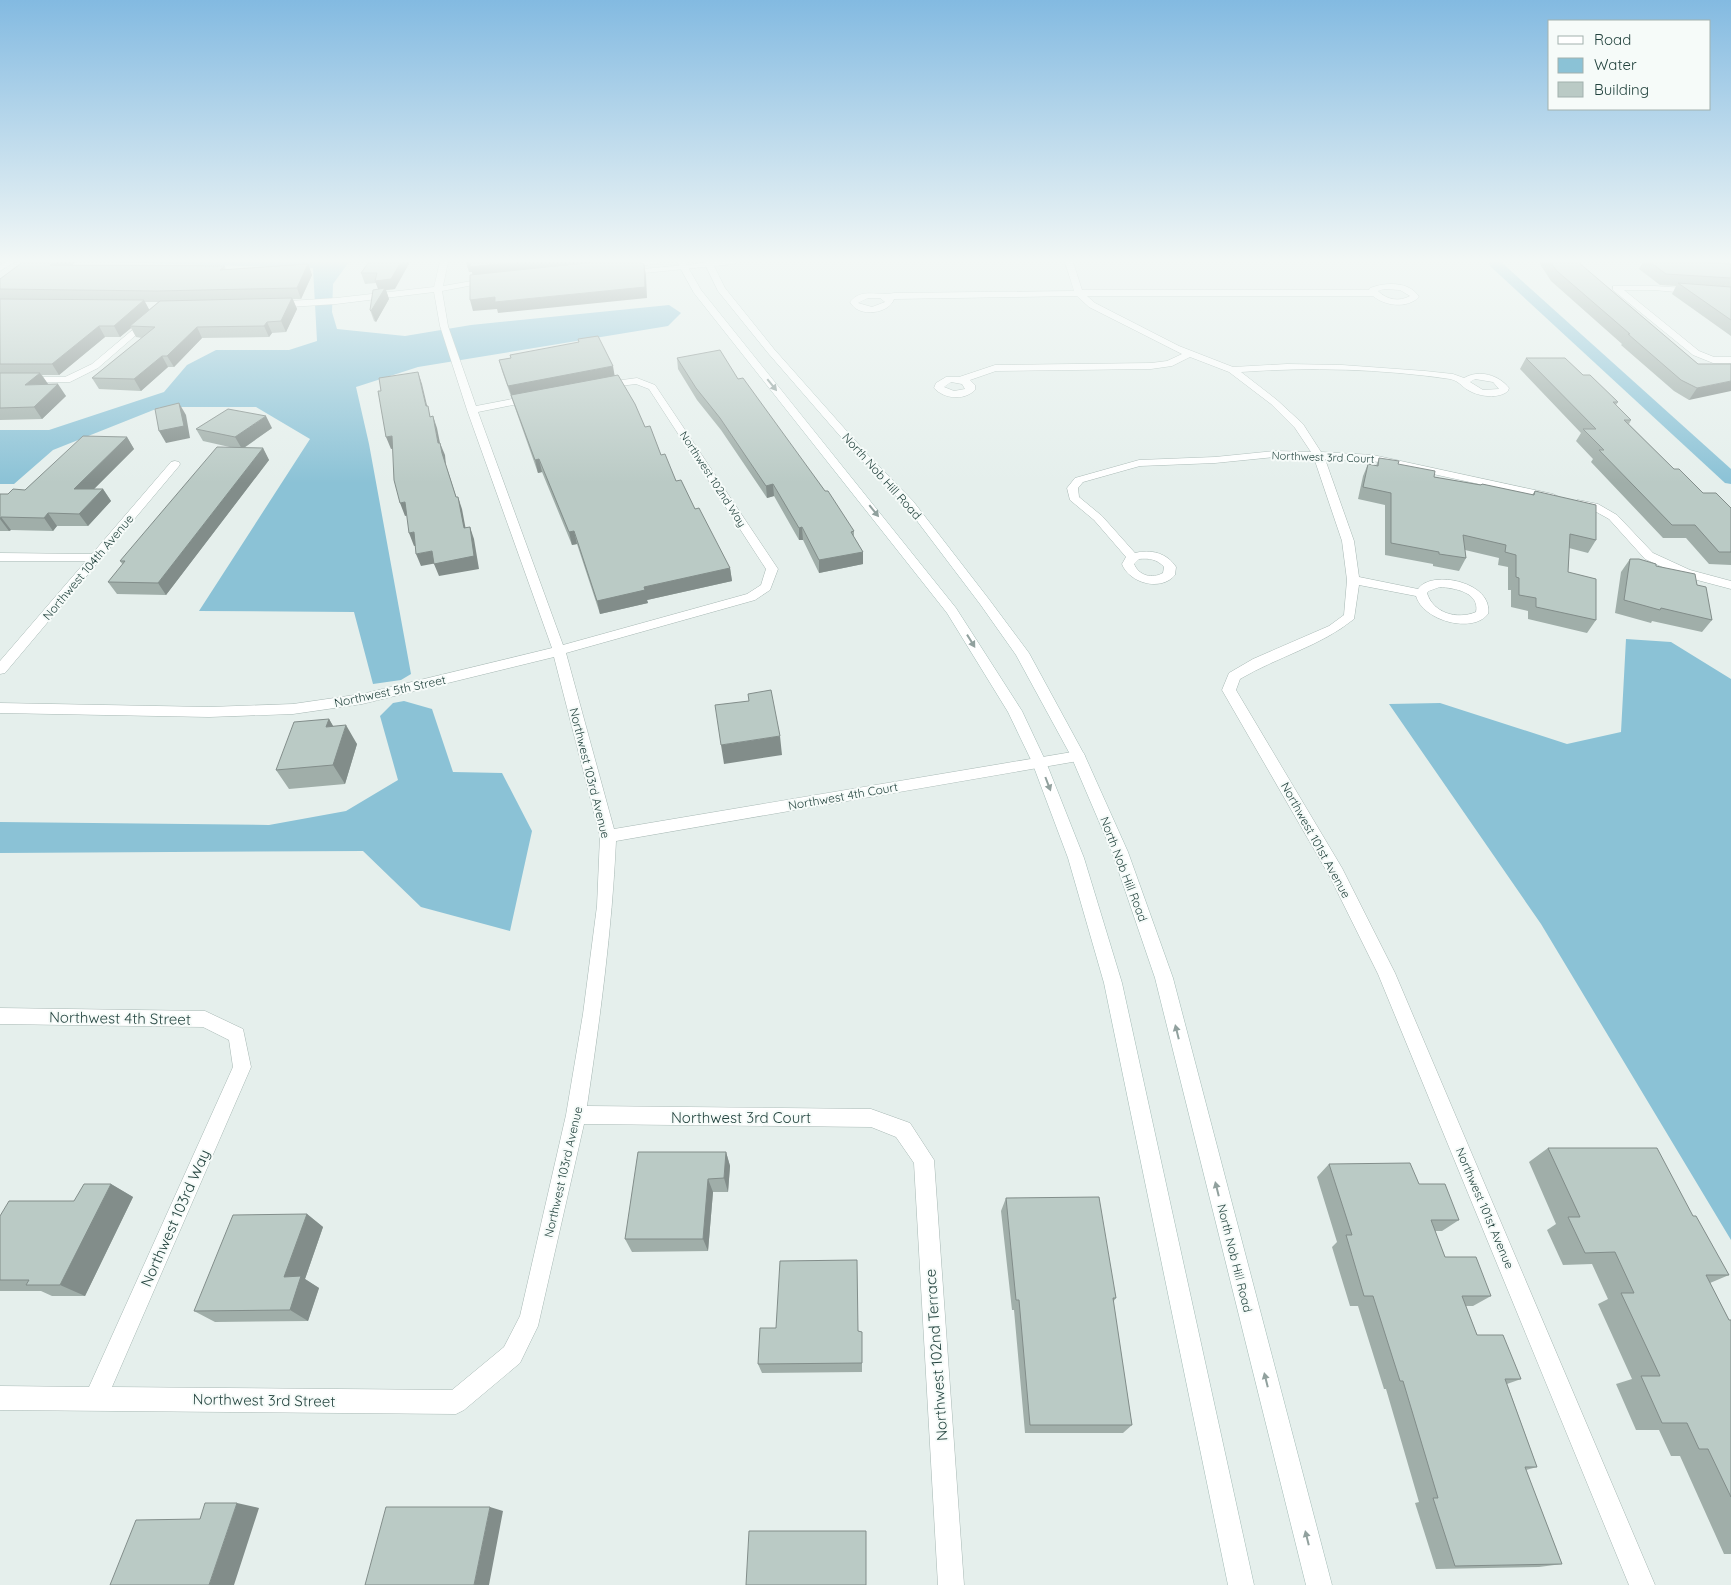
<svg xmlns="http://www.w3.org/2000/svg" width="1731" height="1585" font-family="Quicksand,sans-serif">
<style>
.water{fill:#8bc2d6}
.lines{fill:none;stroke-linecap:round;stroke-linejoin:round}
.canal{fill:#8bc2d6;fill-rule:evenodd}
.street-casing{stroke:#a7b8b4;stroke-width:1}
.secondary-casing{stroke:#a3bbb6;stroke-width:1}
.street{fill:#fff;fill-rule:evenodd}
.secondary{fill:#fff;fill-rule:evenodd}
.wall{fill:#a0aea9;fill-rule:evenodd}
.shaded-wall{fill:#828d8a}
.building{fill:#bacac5;stroke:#828d8a}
.oneway{fill:#91a19e}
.labels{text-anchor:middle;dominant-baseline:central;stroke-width:4;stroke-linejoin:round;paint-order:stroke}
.far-street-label{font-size:11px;fill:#23433e;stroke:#f6fbf9}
.street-label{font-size:12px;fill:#23433e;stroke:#f6fbf9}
.near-street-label{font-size:15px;fill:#23433e;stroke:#f6fbf9}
</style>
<rect width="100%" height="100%" fill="#e5efec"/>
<path class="water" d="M108 262H349L333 284 332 312 337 329 405 336 471 325 669 305 681 313 668 326 418 367 356 387 369 444 411 674 401 680 373 684 354 612 199 611 310 439 256 407H161L53 450 14 484H0V430H49L164 392 187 365 216 350H289L317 341 313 268Z
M1626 639 1671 642 1731 679V1240L1541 924 1389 704 1440 703 1567 744 1621 732Z
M404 701 432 709 453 772 502 773 532 831 510 931 421 907 363 851 0 853V822L269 825 346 811 398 780 380 716 393 703Z"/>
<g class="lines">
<path class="canal" d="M1489 262H1501L1731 469V484L1725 483 1490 266Z"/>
<g class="street-casing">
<path id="street" d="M6 262H15L0 271V265Z
M440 262H448L443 286 489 278 493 280 489 282 442 291 448 326 476 406 533 395 538 398 533 401 478 412 563 645 747 594 761 585 766 569 649 389 636 384 603 388 598 385 600 383 637 378 655 385 778 569 770 590 755 600 566 653 614 829 1078 751 1083 752 1085 756 1083 760 1078 761 616 841C612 930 600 1018 587 1106L871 1109 910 1123 934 1160 964 1585H938L914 1163 896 1137 871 1127 584 1124 538 1326 520 1363 464 1410 456 1414 0 1410V1386L89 1387 233 1067 229 1040 203 1027 0 1024V1008L205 1011 243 1029 251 1067 112 1387 452 1390 504 1347 520 1316 566 1115 583 1014 597 906 600 836 554 657 362 704 293 714 209 717 0 713V703L209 707 293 704 362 694 552 648 467 410 440 326 434 292 336 304 274 308 270 305 274 302 336 298 434 287Z
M636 262H660L656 264 624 267 620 265Z
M715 262H738L734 264 644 273 640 271 644 269Z
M1065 262H1073L1082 290H1369L1370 288C1385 282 1410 281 1419 297 1407 309 1385 306 1373 296H1087L1095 303 1179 346 1233 367 1287 364 1342 365 1425 371 1453 374 1464 378C1479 369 1499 375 1509 388L1508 391C1499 399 1479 397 1468 390 1461 386 1459 381 1450 379 1381 369 1310 367 1241 372L1277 400 1303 424 1321 452 1373 455 1553 494 1559 497 1553 500 1373 461 1325 459 1354 541 1359 577 1418 589C1431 569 1494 582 1488 614 1473 634 1423 621 1416 596L1359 585 1354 619C1321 646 1277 657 1240 679L1236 690 1342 868 1395 973 1655 1585H1629L1378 974 1330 877 1222 690 1229 673 1253 659 1329 626 1344 615 1347 580 1342 541 1314 458 1275 457 1215 463 1140 466 1083 482 1078 488 1079 497 1102 516 1135 553C1151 549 1167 553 1176 567L1175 575C1161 592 1129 583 1122 564L1126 557 1094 520 1070 500 1067 488 1075 478 1139 460 1215 457 1275 451 1311 452 1295 428 1271 404 1229 372 1190 357 1172 366 1151 369 996 371 970 380 975 385V390C964 401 944 399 934 388L936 383 946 377H959L995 365 1151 363 1167 361 1182 354 1089 307 1077 296 894 299C890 313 859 319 850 302 862 287 878 297 894 293L1074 291ZM1384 289 1400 290 1410 296C1399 302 1387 300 1378 291ZM868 298H880L885 302 872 307 858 303ZM1475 379 1493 382 1499 389 1483 390 1470 382ZM951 382 962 384 965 389 954 391 944 387ZM1139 559C1149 558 1157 559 1164 567L1163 573C1152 579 1139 576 1134 564ZM1440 587C1454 588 1480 592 1476 612 1457 620 1433 613 1427 593L1429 591Z
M1613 286H1654L1731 291V297L1654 290H1624L1699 351 1714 357H1731V363H1713L1693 355 1613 290Z
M148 317 151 318V322L98 368 70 382 0 383V377H65L92 364Z
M175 461 179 462 180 464 179 466 5 673 0 674V661L86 561H0V553L92 554 171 462Z
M1578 500 1598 504 1617 515 1653 553 1690 570 1731 581V589L1682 576 1645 559 1609 519 1591 509 1574 505 1572 503Z"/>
</g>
<g class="secondary-casing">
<path id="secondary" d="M677 262H685L701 290 956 608 1022 711 1046 762 1084 858 1122 983 1254 1585H1228L1104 983 1068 858 1032 762 1008 712 947 613 694 293Z
M704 262H712L725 288 774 349 868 455 913 501 988 598 1029 653 1085 756 1128 852 1173 978 1332 1585H1306L1155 978 1112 852 1071 756 1016 655 980 604 905 505 860 459 768 353 718 291Z"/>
</g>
<use href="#street" class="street"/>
<use href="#secondary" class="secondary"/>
</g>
<path class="wall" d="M23 262H76L71 265 225 266 226 270 308 264 312 275 301 299H293L297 309 286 332 272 333 269 337 202 338 174 367H168L141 391 99 389 92 378 142 338 136 337 131 328 120 337H105L59 375H42L48 384 66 396 42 419 0 420V289ZM145 302H158L149 310Z
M369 262 395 289 386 290 389 299 376 322 374 321 370 310 378 289 376 283 365 284 361 273Z
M1541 262H1578L1698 364H1731L1689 400 1674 391 1621 345 1622 344 1551 281 1540 264Z
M1643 262H1699L1731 264V336L1672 294 1676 286 1660 285 1639 269Z
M510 355 615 375 676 481 695 509 730 568 732 581 647 600 648 603 600 614 577 544 572 545 542 472 538 473 502 371 499 360 511 358Z
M677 358 738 379 854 531V537L863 552V564L819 573 803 540H799L774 496 767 498 721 430 697 400 678 369Z
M1526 358 1583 375 1618 402 1616 405 1631 420 1629 424 1674 469 1703 493 1731 508V565L1709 564 1686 538H1663L1591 462 1593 459 1576 441 1581 433 1520 369Z
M272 428 244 448H263L269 460 166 595 117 594 108 582 123 565 120 561 234 448 203 441 196 429Z
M127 437 134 449 94 489H103L111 501 88 526H57L53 531 11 530 9 531H0V494H8L25 490Z
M1379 458 1434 477 1481 485 1482 484 1532 495 1535 491 1596 540 1588 553 1569 548 1568 572 1596 620 1587 633 1528 619V611L1511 607V590H1508V567L1498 565 1499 558 1465 550 1466 558 1459 571 1433 566V564L1385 555V505L1358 499 1363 476 1368 464 1376 466Z
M1630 559 1656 566 1712 620 1702 632 1652 621 1651 623 1615 613 1621 572Z
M329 719 333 726 357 744 345 784 289 789 276 770Z
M1548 1148 1693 1216 1729 1275 1710 1283 1729 1320H1731V1554H1724L1680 1456H1671L1659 1430H1636L1616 1384 1632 1379 1598 1304 1608 1299 1592 1264 1563 1265 1547 1230 1556 1224 1529 1162Z
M726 1152 730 1166 728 1192H713L708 1251 632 1252 625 1239Z
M1329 1164 1419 1184 1459 1220 1442 1231H1435L1445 1257 1491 1296 1473 1306H1466L1477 1335 1521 1379 1507 1384 1537 1467 1526 1470 1562 1564 1539 1567 1436 1569 1415 1503 1419 1502 1386 1389H1384L1358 1306H1350L1332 1247 1337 1242 1317 1177Z
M111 1184 133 1197 85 1296H52L41 1291H0V1216L74 1201Z
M1006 1198 1116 1298 1113 1302 1132 1425 1123 1433H1025L1014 1310H1012L1001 1211Z
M307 1214 323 1227 305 1279 319 1288 308 1321 215 1322 194 1311Z
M776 1328 862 1332V1372L762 1373 758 1364Z"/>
<path class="shaded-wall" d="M55 262H76L57 276 50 265Z
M401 262H410L395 289 386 290 389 299 376 322 371 311 379 291 375 281Z
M466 262H630L473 278 472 272H469Z
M308 264 312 275 301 299 297 288Z
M644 264 646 275 647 298 498 313 497 309 473 311 470 300Z
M292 298 297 309 286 332 281 321Z
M144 300 150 311 130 326 131 328 120 337 114 326Z
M267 322 272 333 269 337 264 326Z
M99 326 105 337 59 375 52 364Z
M197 327 202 338 174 367 167 356Z
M162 356 168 367 141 391 134 379Z
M613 366 615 378 512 397 508 386Z
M418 372 422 384 430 418 426 406Z
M40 373 48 384 25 385Z
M1731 381V391L1689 400 1697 388Z
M58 384 66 396 42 419 34 407Z
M179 403 186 415 190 438 166 443 159 431Z
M266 416 272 428 242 449 235 437Z
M433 416 437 428 441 448 440 443 445 455 446 465 460 509 458 497 462 509 468 541 438 443Z
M392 436 397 448 391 449 386 437Z
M127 437 134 449 82 501 74 489Z
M263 448 269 460 166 595 158 583Z
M539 459 542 472 538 473 535 460Z
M773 484 774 496 767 498 766 486Z
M103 489 111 501 88 526 79 514Z
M405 502 410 515 405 516 400 503Z
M48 513 57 526 53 531 44 518Z
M1 517 11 530 9 531 0 519Z
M470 527 474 539 479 569 439 576 434 564Z
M802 527 803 540H799V528Z
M574 531 577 544 572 545 569 532Z
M414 532 419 545 414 546 409 533Z
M432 551 437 563 421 566 416 554Z
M863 552V564L819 573V560Z
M730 568 732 581 647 600 648 603 600 614 597 601 644 587Z
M329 719 340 738 326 727Z
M346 725 357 744 345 784 333 765Z
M780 736 782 755 724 764 721 745Z
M726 1152 730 1166 728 1192 724 1178Z
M708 1179 713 1192 708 1251 703 1239Z
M111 1184 133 1197 85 1296 60 1285Z
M307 1214 323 1227 305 1279 319 1288 308 1321 290 1310 284 1277Z
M237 1503 259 1508 234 1585H209Z
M490 1507 503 1511 489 1585H474Z"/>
<path class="building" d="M23 262H55L50 265 225 266 220 270 308 264 297 288 157 291 0 289V279Z
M369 262H401L391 279 375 281 377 273H361Z
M470 262H523L470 267Z
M595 262H638L644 264 645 287 495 302V297L470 300V275Z
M1550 262H1578L1698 364H1731V381L1697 388 1681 380 1628 334H1630L1557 271Z
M1650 262H1699L1731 264V278L1666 274Z
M1678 283 1731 287V320Z
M385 288 371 311 370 310 373 290Z
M292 298 281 321 267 322 264 326 197 327 167 356H162L134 379 92 378 155 327 130 326 160 301Z
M0 299 144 300 114 326H99L52 364H0Z
M598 336 613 366 508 386 499 360 511 358 510 355 579 342 578 339Z
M720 350 738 379 743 378 825 491H828L854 531 851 532 863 552 819 560 802 527 799 528 773 484 766 486 720 418 696 388 677 358Z
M1526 358H1565L1583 375H1590L1618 402H1613L1631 420H1624L1674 469H1679L1703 493H1716L1731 508V552H1719L1695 525H1672L1599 450H1604L1583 429H1596Z
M418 372 426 406H428L430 417 433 416 438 443H440L442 453 456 497H458L464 528 470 527 474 556 434 564 432 551 416 554 414 532 409 533 405 502 400 503 394 480 392 436 386 437 378 391H381L379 378Z
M0 373H40L25 385 58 384 34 407 0 408Z
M618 375 635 404 645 427 650 426 661 455 665 454 676 481 681 480 695 509 699 508 730 568 644 587 645 590 597 601 574 531 569 532 539 459 535 460 511 395Z
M179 403 184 426 159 431 155 409Z
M228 409 266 416 235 437 196 429Z
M83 436 127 437 74 489H103L79 514 48 513 44 518 1 517 0 519V494H8L13 489 25 490Z
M217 447 263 448 158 583 108 582 125 561H120Z
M1379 458 1399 461 1398 464 1435 471 1434 477 1481 485 1482 484 1534 495 1535 491 1596 505V540L1570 534 1568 572 1596 579V620L1536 607V598L1519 595V578L1516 577V555L1505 552 1506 545 1463 535 1466 558 1439 554V552L1391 543V493L1363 487 1368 464 1378 466Z
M1630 559H1639L1656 564V566L1695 574 1697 585 1706 587 1712 620 1661 608 1660 610 1624 600Z
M771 690 780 736 721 745 715 705 749 701 748 694Z
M329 719 326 727 346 725 333 765 276 770 294 722Z
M1548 1148H1657L1693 1216H1696L1729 1275H1706L1729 1320H1731V1497L1708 1449H1699L1687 1423H1662L1641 1376H1660L1621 1293H1634L1615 1252 1585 1253 1568 1217H1580Z
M638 1152H726L724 1178 708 1179 703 1239H625Z
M1410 1163 1419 1184H1445L1459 1220H1431L1445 1257H1476L1491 1296H1462L1477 1335H1503L1521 1379H1505L1537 1467H1525L1562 1564 1455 1566 1433 1498H1438L1403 1381H1400L1373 1296H1364L1346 1235H1352L1329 1164Z
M84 1184H111L60 1285H26L29 1280H0V1216L9 1201H74Z
M1099 1197 1116 1298H1113L1132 1425H1030L1019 1300H1016L1006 1198Z
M307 1214 284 1277 301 1276 290 1310 194 1311 233 1215Z
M857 1260 858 1331 862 1332V1363L758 1364 760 1328H776L780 1261Z
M205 1503H237L209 1585H110L136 1520 200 1519Z
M386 1507H490L474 1585H365Z
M749 1531H866V1585H746Z"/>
<defs><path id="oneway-solid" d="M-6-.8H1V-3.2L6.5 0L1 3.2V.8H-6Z" transform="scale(1.25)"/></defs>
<g class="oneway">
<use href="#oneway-solid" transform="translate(772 385) rotate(51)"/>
<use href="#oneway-solid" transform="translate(874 511) rotate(51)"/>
<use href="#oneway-solid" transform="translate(971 641) rotate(58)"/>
<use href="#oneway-solid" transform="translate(1048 784) rotate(69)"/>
<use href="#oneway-solid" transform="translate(1177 1032) rotate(-104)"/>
<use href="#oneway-solid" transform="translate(1217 1189) rotate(-104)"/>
<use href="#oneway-solid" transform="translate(1266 1380) rotate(-104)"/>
<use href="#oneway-solid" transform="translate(1307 1538) rotate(-104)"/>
</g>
<linearGradient id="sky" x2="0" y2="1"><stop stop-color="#83bae1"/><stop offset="0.54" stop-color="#f3f8f6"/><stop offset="1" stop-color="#f3f8f6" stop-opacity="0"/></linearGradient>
<rect width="1731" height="483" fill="url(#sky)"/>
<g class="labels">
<g class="far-street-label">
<text transform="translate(1323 457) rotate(2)">Northwest 3rd Court</text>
<text transform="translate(713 479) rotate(57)">Northwest 102nd Way</text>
</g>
<g class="street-label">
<text transform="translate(882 476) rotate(48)">North Nob Hill Road</text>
<text transform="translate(88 567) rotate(-50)">Northwest 104th Avenue</text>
<text transform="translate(390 691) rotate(-12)">Northwest 5th Street</text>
<text transform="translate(590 773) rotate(76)">Northwest 103rd Avenue</text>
<text transform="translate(843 796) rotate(-10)">Northwest 4th Court</text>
<text transform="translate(1316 840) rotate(61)">Northwest 101st Avenue</text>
<text transform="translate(1124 869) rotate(69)">North Nob Hill Road</text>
<text transform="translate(563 1172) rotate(-77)">Northwest 103rd Avenue</text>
<text transform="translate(1485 1208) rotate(67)">Northwest 101st Avenue</text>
<text transform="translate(1235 1258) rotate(76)">North Nob Hill Road</text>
</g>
<g class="near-street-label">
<text transform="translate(120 1018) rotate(1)">Northwest 4th Street</text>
<text x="741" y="1117">Northwest 3rd Court</text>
<text transform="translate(175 1218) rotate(-66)">Northwest 103rd Way</text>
<text transform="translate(936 1355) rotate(-94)">Northwest 102nd Terrace</text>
<text transform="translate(264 1400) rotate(1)">Northwest 3rd Street</text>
</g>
</g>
<rect x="1548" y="20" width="162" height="90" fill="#f6fbf9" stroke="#a2b1ae"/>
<rect x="1558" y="36" width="25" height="8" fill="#ffffff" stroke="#a2b1ae"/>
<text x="1594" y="45" font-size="15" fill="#23433e">Road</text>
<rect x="1558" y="58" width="25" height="15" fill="#8bc2d6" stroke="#a2b1ae"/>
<text x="1594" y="70" font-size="15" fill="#23433e">Water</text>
<rect x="1558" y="82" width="25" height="15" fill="#bacac5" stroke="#a2b1ae"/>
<text x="1594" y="95" font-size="15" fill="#23433e">Building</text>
</svg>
